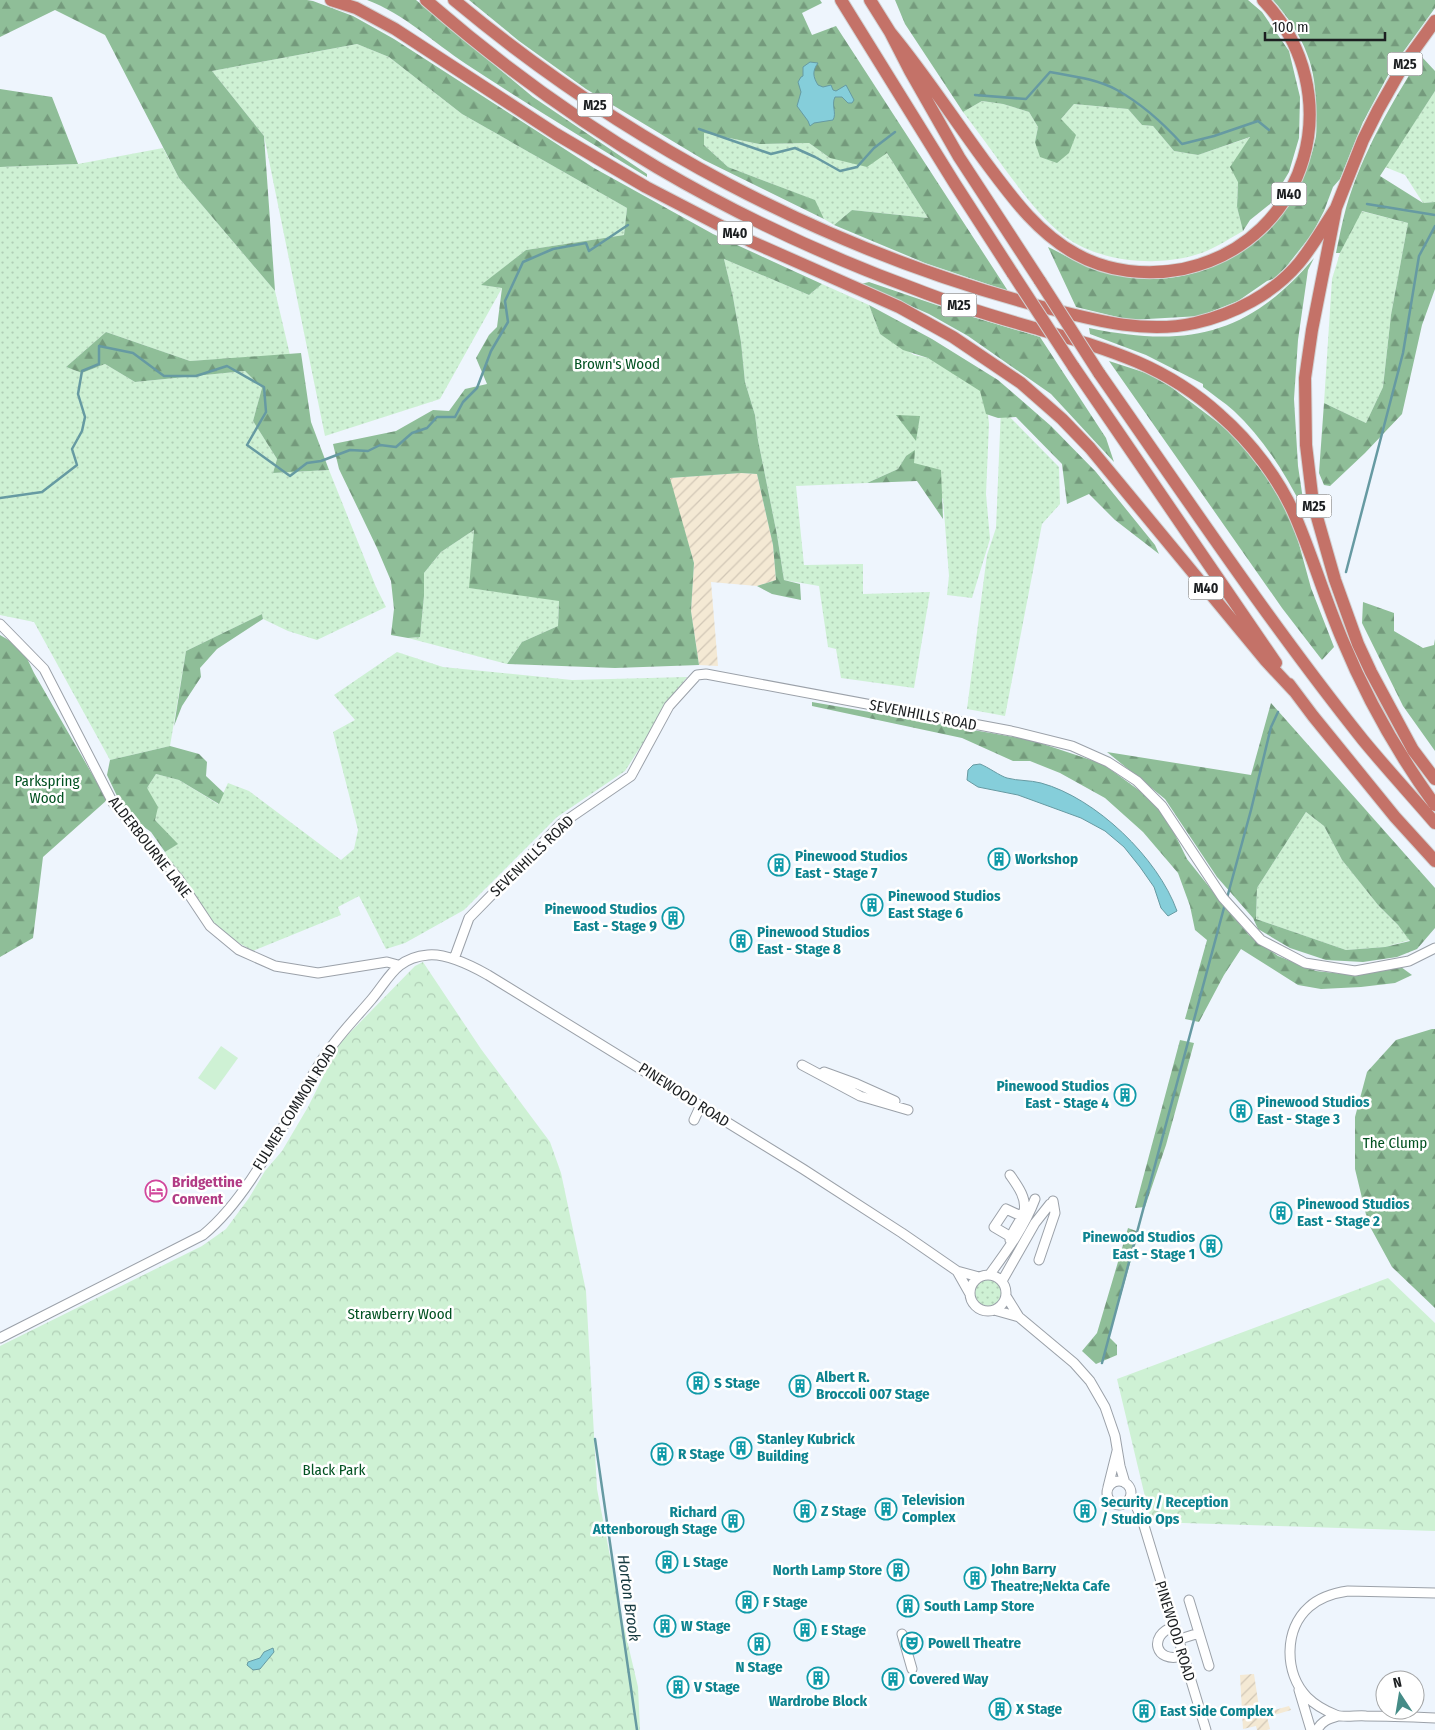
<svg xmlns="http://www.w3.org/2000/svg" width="1435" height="1730" font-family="'Fira Sans Condensed',sans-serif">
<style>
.industrial{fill:url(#industrial-furrows)}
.grass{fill:url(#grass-dots)}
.forest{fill:url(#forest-firs);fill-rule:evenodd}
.park{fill:url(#park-crowns)}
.garden{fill:#cef1d4}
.water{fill:#85ceda;stroke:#669aa2}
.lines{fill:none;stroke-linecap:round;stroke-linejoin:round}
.stream{stroke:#669aa2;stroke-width:2.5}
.minor-casing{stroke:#9ba1a9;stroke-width:11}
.highway-casing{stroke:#d2d2d3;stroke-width:14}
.minor{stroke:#fff;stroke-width:9}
.highway{stroke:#c47268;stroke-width:12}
.highway-bridge-casing{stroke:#d2d2d3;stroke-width:14;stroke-linecap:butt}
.highway-bridge{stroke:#c47268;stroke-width:12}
.labels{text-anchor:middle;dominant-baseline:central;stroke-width:5;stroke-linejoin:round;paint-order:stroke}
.shield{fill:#fff;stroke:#606264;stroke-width:1}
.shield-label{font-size:14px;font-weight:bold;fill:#1c1f21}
.park-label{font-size:15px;fill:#025222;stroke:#fff}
.street-label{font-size:15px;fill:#1c1f21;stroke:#fff}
.culture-label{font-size:15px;font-weight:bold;fill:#0d838f;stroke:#fff;text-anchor:start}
.hotel-label{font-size:15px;font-weight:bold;fill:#b23c85;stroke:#fff;text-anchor:start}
.water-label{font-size:16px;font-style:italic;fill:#15393f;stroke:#fff}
</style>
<defs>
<pattern id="industrial-furrows" width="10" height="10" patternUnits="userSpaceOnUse" patternTransform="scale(1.25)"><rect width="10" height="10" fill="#f4e9d4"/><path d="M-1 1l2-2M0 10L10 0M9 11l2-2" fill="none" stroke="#d1c7b6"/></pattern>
<pattern id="grass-dots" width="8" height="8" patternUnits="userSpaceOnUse" patternTransform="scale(1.25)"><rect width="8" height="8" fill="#cef1d4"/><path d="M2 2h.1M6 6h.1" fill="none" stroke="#b0ceb6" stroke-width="1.8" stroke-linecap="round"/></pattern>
<pattern id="forest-firs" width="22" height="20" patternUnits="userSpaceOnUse" patternTransform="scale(1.25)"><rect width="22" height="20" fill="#8fbe98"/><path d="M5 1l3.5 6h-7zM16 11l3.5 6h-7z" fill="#749a7c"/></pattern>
<pattern id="park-crowns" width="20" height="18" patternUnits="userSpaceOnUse" patternTransform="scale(1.25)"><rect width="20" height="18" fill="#cef1d4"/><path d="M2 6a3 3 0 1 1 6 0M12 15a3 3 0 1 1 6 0" fill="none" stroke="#b0ceb6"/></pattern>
</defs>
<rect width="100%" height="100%" fill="#eef5fd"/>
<path class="industrial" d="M741 473 757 474 773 545 776 580 757 586 711 582 718 666 699 665 691 611 694 563 669 478Z
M1254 1674 1260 1714 1289 1706 1291 1710 1267 1717 1270 1729 1267 1730H1257L1256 1726 1243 1729 1240 1675Z"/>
<path class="grass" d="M357 44 389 57 462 114 627 208 624 235 526 250 482 285 502 288 440 399 325 436 264 136 212 71Z
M1435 91V202L1423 203 1405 175 1385 167Z
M982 101 1003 104 1029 112 1038 127 1035 142 1061 119 1074 104 1128 109 1142 125 1153 126 1174 151 1198 155 1251 137 1238 182 1237 207 1243 231C1227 240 1213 250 1195 255 1155 267 1099 262 1064 236 1040 217 1022 192 1004 168 991 149 977 131 963 112Z
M704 133 759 144 809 143 830 158 887 153 928 218 852 210 834 225 824 219 814 200 728 167 704 145Z
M163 148 179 178 275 291 290 355 190 361 106 332 66 367 82 373 105 364 135 382 245 371 262 388 253 421 277 459 273 473 329 470 376 587 386 607 317 640 288 631 263 619 262 614 186 651 170 746 110 760 34 622 0 615V167L78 164Z
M1361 211 1408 223 1391 315 1383 387 1366 423 1324 403 1332 279 1340 253Z
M724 259 809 295 822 284 869 305 880 334 914 355 928 358 985 386 989 424 986 494 990 539 972 598 947 595 949 576 943 499 906 456 898 469 867 483 796 486 804 565 863 564V594L930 592 914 688 841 678 836 649 828 647 819 586 784 580 777 535 758 440 755 415 745 382 741 342 733 297Z
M1001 408 1059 467 1060 504 1042 524 1005 716 967 709 987 555 996 528Z
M474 530 470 588 559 600 558 626 522 642 507 664 408 638 420 637 424 596V573L441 552Z
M397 652 443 667 572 680 687 677 677 690 625 771 557 817 464 910 405 943 386 949 359 896 338 907 341 915 253 951 221 933 173 869 165 852 177 844 155 820 147 788 156 774 179 780 218 804 228 783 249 791 341 860 354 849 358 830 333 732 355 720 334 695Z
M1306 812 1324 826 1342 860 1378 905 1398 925 1410 940 1385 947 1346 950 1256 919 1257 888Z
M973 1293a14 14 0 1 1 28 0a14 14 0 1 1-28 0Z"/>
<path class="forest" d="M0 0H307L313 1 353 16 394 39 594 168 713 234 822 284 809 295 724 259 733 297 741 342 745 382 755 415 758 440 777 535 784 580 800 584 801 600 772 594 757 586 776 580 773 545 757 474 741 473 670 478 694 563 691 611 699 665 615 668 507 664 522 642 558 626 559 601 469 588 474 530 441 552 424 573V596L420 637 408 638 391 635 394 609 391 581 377 548 339 469 333 444 396 431 433 410 449 411 465 389 487 384 476 358 489 335 497 327 502 288 481 285 526 250 624 235 627 208 462 114 389 57 357 44 212 71 264 136 275 291 179 178 105 35 55 10 0 37Z
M367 0H416L533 97 647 174V177C586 140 525 103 466 64 433 42 404 14 367 0Z
M469 0H820L822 3 802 13 812 35 836 26 1008 291 925 263 834 225 852 210 928 218 887 153 867 167 830 158 809 143 759 144 704 133V145L728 167 815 200 824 219 704 160 586 89 519 41Z
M895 0H1248L1262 12 1289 51 1300 97 1299 138 1289 172 1270 204 1250 220 1243 231 1237 207 1238 182 1230 167 1250 137 1198 155 1174 151 1153 126 1142 125 1128 109 1074 104 1061 119 1076 135 1069 153 1057 163 1040 157 1035 142 1038 127 1029 112 1003 104 982 101 963 112 905 24Z
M1273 0H1435V8L1393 66 1363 122 1340 179 1333 187 1324 211 1312 234 1286 267 1275 278 1267 281 1238 301 1200 316 1130 320 1076 307 1048 247C1061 253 1075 262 1089 267 1109 274 1135 280 1156 279 1236 276 1301 214 1316 136 1317 128 1316 118 1316 110 1316 91 1314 71 1307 54 1300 34 1287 16 1273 0Z
M1421 56 1435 71V91L1380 176 1423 203 1435 202V289L1422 325 1402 414 1365 453 1330 486 1324 485 1319 473 1324 403 1366 423 1383 387 1391 315 1408 223 1362 211 1340 253H1336C1339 238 1342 223 1346 208 1362 153 1391 104 1421 56Z
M0 89 52 97 78 164 0 167Z
M1314 258 1308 270 1298 340 1294 399 1298 466 1305 513C1287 476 1264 439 1234 411 1224 402 1213 395 1203 387V384L1146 355 1090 334 1089 328C1186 348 1248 336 1314 258Z
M869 282 966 315 1040 337 1106 438 1114 462 1051 394 968 336 929 314 861 284Z
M869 305 932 339 998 380 1051 426 1096 472 1155 545 1159 554 1115 520 1089 494 1067 504 1062 464 1016 417 998 418 986 414 980 391 928 358 903 350 880 334Z
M106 332 190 361 301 353 311 422 329 470 273 473 277 459 253 421 262 388 245 371 135 382 105 364 82 373 66 367Z
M1109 361 1149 374 1171 387 1229 431 1248 453 1267 478 1282 503 1296 533 1311 588 1334 647 1322 660 1282 608Z
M896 415 920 416 916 441Z
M915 450 914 463 941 470 943 519 917 481 867 483 898 469 906 456Z
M1363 602 1394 613V631L1423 648 1434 645 1435 639V751L1403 706 1362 623Z
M262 614 263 619 217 649 200 668 201 677 182 706 174 726 186 651Z
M0 635 22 648 34 673 107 800 43 857 33 938 0 957Z
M812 702 1031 740 1103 764 1140 791 1164 812 1187 859 1226 908 1249 935 1278 956 1316 971 1353 975 1401 967 1412 975 1395 983 1361 987 1321 989 1298 985 1241 949 1224 975 1199 1022 1185 1019 1207 940 1195 930 1190 906 1178 873 1143 832 1105 798 1060 773 1030 761H1013L962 738 812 706Z
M1271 703 1435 888V928L1417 949 1397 957 1363 962 1326 960 1290 948 1258 929 1253 918 1217 877 1165 799 1107 752 1251 775ZM1306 812 1324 826 1342 860 1378 905 1398 925 1410 941 1385 947 1346 950 1256 919 1257 888Z
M170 746 199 754 207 762 206 776 224 793 219 804 179 780 156 774 147 788 158 807 155 820 178 844 165 852 151 832 125 813 107 775 110 760Z
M1432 1029H1435V1308L1392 1267 1368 1223 1355 1169V1117L1367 1072 1396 1040Z
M1180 1040 1194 1043 1166 1145 1145 1207 1135 1208Z
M1128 1228 1139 1232 1109 1337 1117 1345V1355L1096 1364 1082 1351 1097 1333Z"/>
<path class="park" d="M423 962 481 1049 550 1142 561 1173 586 1291 597 1489 623 1623 638 1687 640 1730H0V1346L202 1246 226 1229 249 1198 265 1171 282 1151 308 1107 322 1079 332 1051 415 966Z
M1388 1278 1435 1323V1531L1151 1522 1117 1379Z"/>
<path class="garden" d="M221 1046 238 1058 215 1090 198 1078Z"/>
<path class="water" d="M810 62 818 63C812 71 813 77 818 85L823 87 831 85 833 90 836 91 846 85 854 100 852 103H848L842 97H835C831 105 837 113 833 120L814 123 810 126 808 121 797 106 801 92 798 82 801 77 803 76V67Z
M980 764C988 767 1000 776 1007 778 1018 781 1030 780 1041 783 1096 798 1158 858 1177 911L1168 916 1161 908 1154 887 1140 867 1124 847 1105 831 1081 818 1018 795 978 787 967 780 968 770 973 765Z
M273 1648 274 1652 260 1669 253 1670 247 1665 248 1662 260 1658 264 1652Z"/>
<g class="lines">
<path class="stream" d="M975 95 1026 99 1050 72C1072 76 1097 79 1117 90 1142 104 1163 123 1182 144L1214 136 1258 121 1269 130
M699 129 771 154 795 148 815 157 840 171 857 167 874 148 895 132
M1367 204 1435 215
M0 498 42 492 77 465 72 449 82 431 85 417 78 394 82 371 99 364V346L133 353 164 376H196L227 366 264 387 266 412 247 445 290 476 307 463 321 461 350 450 368 451 380 445 396 447 412 433 427 428 437 417H455L463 402 477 388 491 351 508 322 505 301 523 262 553 249 586 243 589 251 628 225
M1346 572 1403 353 1419 256 1435 226
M1227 898 1251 810 1271 727 1278 712
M1102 1363 1225 904
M595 1439 637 1730"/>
<g class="minor-casing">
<path id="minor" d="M0 624 44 669 113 803 178 878 210 926 239 950 275 966 318 973 387 962 398 965
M454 959 469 918 561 824 631 776 669 706 697 675 706 674 1011 731 1072 746 1108 762 1137 781 1162 806 1223 898 1261 940 1305 963 1355 971 1409 961 1435 948
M802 1065 860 1096 908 1110
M824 1072 857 1084 895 1101
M694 1120 700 1107
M1010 1175C1017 1185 1027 1198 1024 1211 1021 1222 1013 1228 1010 1240
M1011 1237 994 1227 1006 1209 1021 1216
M1039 1260 1055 1213 1053 1201
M957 1271 970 1294
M990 1274C1007 1251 1025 1226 1035 1199
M970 1293a18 18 0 1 1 36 0a18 18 0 1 1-36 0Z
M1002 1281 1035 1223 1050 1204
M1006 1296 1019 1317 1074 1363 1090 1381 1105 1407 1115 1436 1120 1466 1125 1483
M994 1310 1019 1317
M0 1338 203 1235C252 1195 286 1117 320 1063 334 1040 353 1021 371 1000 389 979 395 958 428 955 447 953 472 966 488 975L803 1169 902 1233 957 1271 979 1277
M1107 1493a12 12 0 1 1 24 0a12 12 0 1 1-24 0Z
M1108 1487 1117 1451
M1131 1495 1142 1519 1206 1730
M1435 1593 1348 1591C1334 1593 1320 1597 1309 1607 1284 1629 1284 1673 1307 1697 1314 1704 1326 1711 1336 1715 1344 1718 1357 1715 1366 1716 1389 1716 1412 1717 1435 1718
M1189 1600 1209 1666
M1173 1627C1148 1635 1155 1664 1182 1656
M902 1634 912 1669
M1177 1640 1199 1633
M1299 1690 1311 1730
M1317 1730C1322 1721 1328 1719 1338 1716"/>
</g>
<g class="highway-casing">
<path id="highway" d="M331 0 356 8 395 29 556 134 646 187 750 241 899 307 953 337 1021 383 1062 419 1090 448 1266 661 1294 691
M426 0C574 129 731 221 915 289 953 304 992 316 1031 327 1103 348 1163 363 1220 415 1251 442 1280 480 1296 518 1313 558 1325 599 1342 639 1366 697 1398 754 1435 805
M454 0C623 141 822 248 1035 305 1087 318 1142 335 1195 323 1234 314 1273 294 1299 263 1313 246 1324 226 1336 208
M841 0 955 184 1013 274
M870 0 890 32 910 71 959 157 1040 281
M1435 21 1404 64 1378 110 1363 140 1336 208 1312 330 1305 378 1306 445 1313 503 1335 580 1358 644 1371 672 1413 750 1435 779
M890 32C924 73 953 118 984 160 1011 196 1036 232 1076 254 1108 272 1147 276 1183 269 1309 242 1351 92 1263 0
M1073 366 1276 663
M1099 373C1185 496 1269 622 1363 740 1386 768 1411 795 1435 823
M1289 684 1313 716 1395 817 1435 861"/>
</g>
<use href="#minor" class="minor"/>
<use href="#highway" class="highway"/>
<g class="highway-bridge-casing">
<path id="highway-bridge" d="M1013 274 1073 366
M1040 281 1099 373"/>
</g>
<use href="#highway-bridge" class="highway-bridge"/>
</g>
<defs>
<g id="building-ring" transform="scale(1.125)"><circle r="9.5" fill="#fff" stroke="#0f9aa8" stroke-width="1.5"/><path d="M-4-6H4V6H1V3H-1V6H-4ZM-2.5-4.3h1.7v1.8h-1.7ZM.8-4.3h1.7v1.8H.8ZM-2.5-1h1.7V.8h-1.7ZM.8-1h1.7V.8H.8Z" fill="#0f9aa8"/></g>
<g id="hotel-ring" transform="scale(1.125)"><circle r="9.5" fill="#fff" stroke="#d1479c" stroke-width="1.5"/><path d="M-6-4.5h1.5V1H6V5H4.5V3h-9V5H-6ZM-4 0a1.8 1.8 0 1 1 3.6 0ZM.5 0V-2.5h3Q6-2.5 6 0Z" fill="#d1479c"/></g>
<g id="theatre-ring" transform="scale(1.125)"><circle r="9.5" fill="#fff" stroke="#0f9aa8" stroke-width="1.5"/><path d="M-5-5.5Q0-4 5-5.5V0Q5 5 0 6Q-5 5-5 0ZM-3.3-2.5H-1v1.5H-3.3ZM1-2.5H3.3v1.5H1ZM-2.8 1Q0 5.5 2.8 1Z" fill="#0f9aa8"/></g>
</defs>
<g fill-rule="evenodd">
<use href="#building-ring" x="999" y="859"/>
<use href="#building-ring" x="779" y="865"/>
<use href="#building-ring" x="872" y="905"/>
<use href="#building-ring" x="673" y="918"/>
<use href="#building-ring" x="741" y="941"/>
<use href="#building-ring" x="1125" y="1095"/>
<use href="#building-ring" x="1241" y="1111"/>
<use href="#hotel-ring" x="156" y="1191"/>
<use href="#building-ring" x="1281" y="1213"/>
<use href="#building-ring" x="1211" y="1246"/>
<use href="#building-ring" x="698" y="1383"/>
<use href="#building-ring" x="800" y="1386"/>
<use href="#building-ring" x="741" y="1448"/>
<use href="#building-ring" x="662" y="1454"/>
<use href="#building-ring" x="886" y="1509"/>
<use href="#building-ring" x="805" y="1511"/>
<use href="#building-ring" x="1085" y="1511"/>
<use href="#building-ring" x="733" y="1521"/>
<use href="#building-ring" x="667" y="1562"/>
<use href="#building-ring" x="898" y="1570"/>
<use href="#building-ring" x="975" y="1578"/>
<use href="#building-ring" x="747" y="1602"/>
<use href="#building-ring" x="908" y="1606"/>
<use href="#building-ring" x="665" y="1626"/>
<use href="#building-ring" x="805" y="1630"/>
<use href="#theatre-ring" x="912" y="1643"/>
<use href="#building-ring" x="759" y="1644"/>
<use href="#building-ring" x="818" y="1678"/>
<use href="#building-ring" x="893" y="1679"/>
<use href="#building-ring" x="678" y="1687"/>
<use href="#building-ring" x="1000" y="1709"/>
<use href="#building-ring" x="1144" y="1711"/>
</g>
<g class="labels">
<g class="shield">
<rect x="1387.5" y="52.5" width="35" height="23" rx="4"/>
<rect x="577.5" y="93.5" width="35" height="23" rx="4"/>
<rect x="1271.5" y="182.5" width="35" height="23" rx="4"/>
<rect x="717.5" y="221.5" width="35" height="23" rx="4"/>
<rect x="941.5" y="293.5" width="35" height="23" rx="4"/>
<rect x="1296.5" y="494.5" width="35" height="23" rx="4"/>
<rect x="1188.5" y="576.5" width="35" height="23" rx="4"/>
</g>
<g class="shield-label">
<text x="1405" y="64">M25</text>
<text x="595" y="105">M25</text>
<text x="1289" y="194">M40</text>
<text x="735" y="233">M40</text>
<text x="959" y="305">M25</text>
<text x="1314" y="506">M25</text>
<text x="1206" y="588">M40</text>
</g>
<g class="park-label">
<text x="617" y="364">Brown's Wood</text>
<text x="47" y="781">Parkspring<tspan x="47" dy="17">Wood</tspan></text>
<text x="1395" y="1143">The Clump</text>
<text x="400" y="1314">Strawberry Wood</text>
<text x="334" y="1470">Black Park</text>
</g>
<g class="street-label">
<text transform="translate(923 715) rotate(11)">SEVENHILLS ROAD</text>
<text transform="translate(150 847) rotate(52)">ALDERBOURNE LANE</text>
<text transform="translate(532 856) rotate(-44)">SEVENHILLS ROAD</text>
<text transform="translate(684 1095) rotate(33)">PINEWOOD ROAD</text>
<text transform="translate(295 1107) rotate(-58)">FULMER COMMON ROAD</text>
<text transform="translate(1175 1631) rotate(73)">PINEWOOD ROAD</text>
</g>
<g class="culture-label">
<text x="795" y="856">Pinewood Studios<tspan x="795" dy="17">East - Stage 7</tspan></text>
<text x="1015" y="859">Workshop</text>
<text x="888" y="896">Pinewood Studios<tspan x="888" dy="17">East Stage 6</tspan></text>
<text x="657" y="909" text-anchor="end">Pinewood Studios<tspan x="657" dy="17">East - Stage 9</tspan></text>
<text x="757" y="932">Pinewood Studios<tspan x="757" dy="17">East - Stage 8</tspan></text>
<text x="1109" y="1086" text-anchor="end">Pinewood Studios<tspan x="1109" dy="17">East - Stage 4</tspan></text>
<text x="1257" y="1102">Pinewood Studios<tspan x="1257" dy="17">East - Stage 3</tspan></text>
<text x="1297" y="1204">Pinewood Studios<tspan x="1297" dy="17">East - Stage 2</tspan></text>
<text x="1195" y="1237" text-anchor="end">Pinewood Studios<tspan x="1195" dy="17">East - Stage 1</tspan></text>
<text x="816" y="1377">Albert R.<tspan x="816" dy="17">Broccoli 007 Stage</tspan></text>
<text x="714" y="1383">S Stage</text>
<text x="757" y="1439">Stanley Kubrick<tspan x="757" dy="17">Building</tspan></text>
<text x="678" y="1454">R Stage</text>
<text x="902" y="1500">Television<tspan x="902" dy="17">Complex</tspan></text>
<text x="1101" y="1502">Security / Reception<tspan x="1101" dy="17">/ Studio Ops</tspan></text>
<text x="821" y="1511">Z Stage</text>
<text x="717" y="1512" text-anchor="end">Richard<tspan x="717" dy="17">Attenborough Stage</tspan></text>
<text x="683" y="1562">L Stage</text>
<text x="991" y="1569">John Barry<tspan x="991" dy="17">Theatre;Nekta Cafe</tspan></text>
<text x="882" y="1570" text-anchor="end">North Lamp Store</text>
<text x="763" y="1602">F Stage</text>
<text x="924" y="1606">South Lamp Store</text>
<text x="681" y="1626">W Stage</text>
<text x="821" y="1630">E Stage</text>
<text x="928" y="1643">Powell Theatre</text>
<text x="759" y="1667" text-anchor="middle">N Stage</text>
<text x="909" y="1679">Covered Way</text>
<text x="694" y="1687">V Stage</text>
<text x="818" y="1701" text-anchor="middle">Wardrobe Block</text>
<text x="1016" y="1709">X Stage</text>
<text x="1160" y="1711">East Side Complex</text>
</g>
<g class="hotel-label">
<text x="172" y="1182">Bridgettine<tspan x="172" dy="17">Convent</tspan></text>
</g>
<g class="water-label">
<text transform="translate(629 1598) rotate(82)">Horton Brook</text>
</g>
</g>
<g transform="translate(1400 1695) rotate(348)"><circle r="24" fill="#ffffff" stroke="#a4a5a6"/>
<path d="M0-4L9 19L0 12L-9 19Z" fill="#458c87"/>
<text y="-8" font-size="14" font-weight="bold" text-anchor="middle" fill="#1c1f21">N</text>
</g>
<path d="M1265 32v8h120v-8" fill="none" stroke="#1c1f21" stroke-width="2.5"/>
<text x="1272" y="32" font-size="15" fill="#1c1f21" stroke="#ffffff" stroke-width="4" paint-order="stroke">100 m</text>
</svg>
